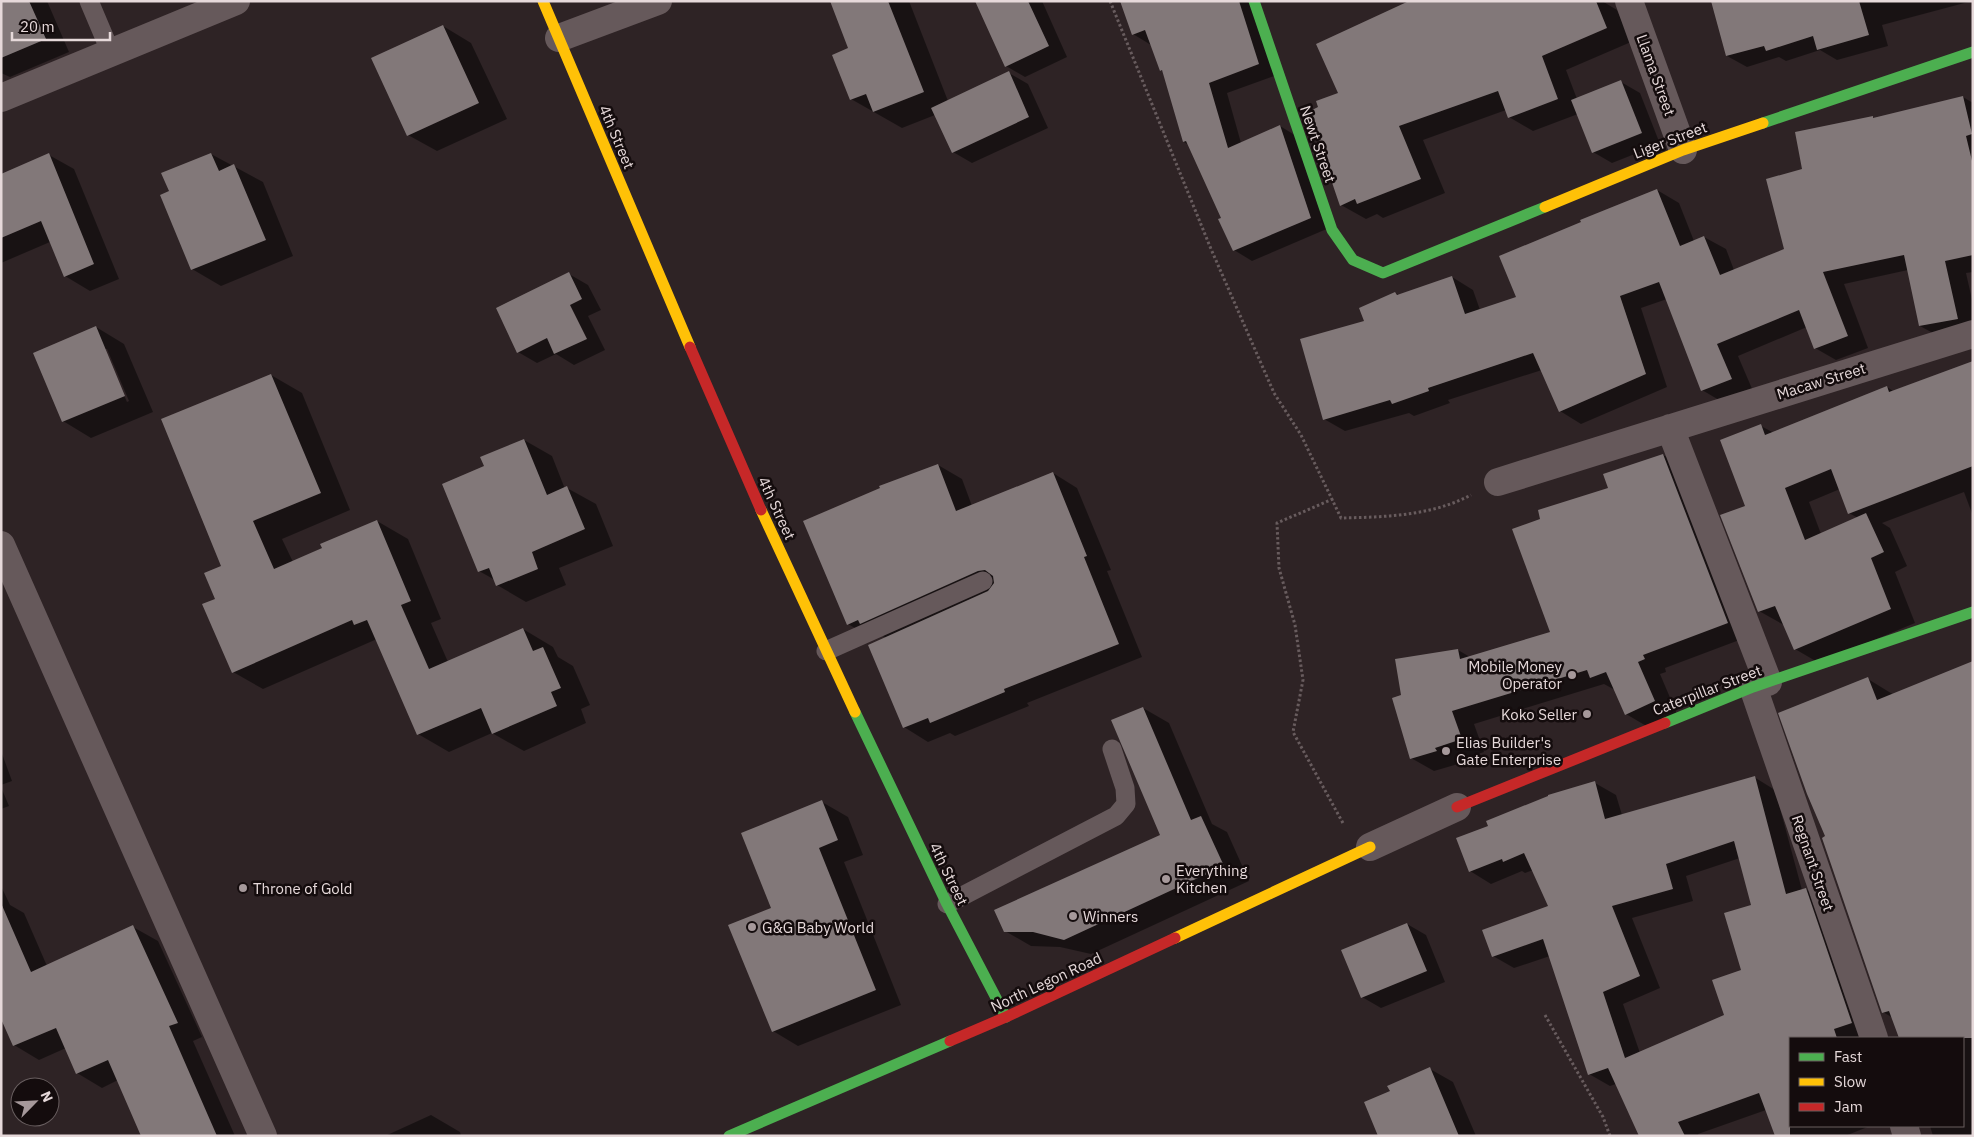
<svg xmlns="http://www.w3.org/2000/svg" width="1974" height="1137" font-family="'IBM Plex Sans',sans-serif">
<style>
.shadow{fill:#0007;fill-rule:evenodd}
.building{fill:#827879;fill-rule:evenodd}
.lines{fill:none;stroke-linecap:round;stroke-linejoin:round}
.path{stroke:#685c5e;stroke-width:3;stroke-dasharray:2.5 2.5;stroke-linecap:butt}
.lane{stroke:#66595b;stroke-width:19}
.street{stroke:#66595b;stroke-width:28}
.fast{stroke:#4caf50;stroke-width:11}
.slow{stroke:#ffc107;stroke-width:11}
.jam{stroke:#c62828;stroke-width:11}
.poi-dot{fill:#a6999b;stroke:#140c0d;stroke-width:2}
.labels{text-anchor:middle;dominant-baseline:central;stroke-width:5;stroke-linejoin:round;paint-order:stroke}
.street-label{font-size:15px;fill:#e6d9da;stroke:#140c0d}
.poi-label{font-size:15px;fill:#e6d9da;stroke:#140c0d;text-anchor:start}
</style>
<rect width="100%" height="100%" fill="#2e2325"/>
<path class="shadow" d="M1 1H47L69 52 10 77 1 73Z
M831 1H909L948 101 1009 73 1028 84 1048 128 972 163 953 152 935 115 902 128 851 99 850 49Z
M977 1H1042L1067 57 1025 77 1006 66Z
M1121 1H1249L1277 75 1227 93 1241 143 1280 126 1298 137 1329 228 1252 261 1234 250 1223 219 1189 145 1184 142 1164 72 1161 70 1151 45 1133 34Z
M1580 1H1602L1617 10 1631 42 1566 70 1577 99 1621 82 1640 93 1660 144 1612 163 1593 152 1578 114 1533 131 1509 117 1506 110 1423 140 1445 193 1383 218 1377 214 1366 219 1341 205 1310 113Z
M1712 1H1972L1882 25 1888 46 1837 60 1820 50 1786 61 1779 57 1747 67 1727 56Z
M443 26 471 43 507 119 437 151 408 135Z
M1963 97 1973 103V272L1966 273 1973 304V332L1942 338 1920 326 1908 270 1844 284 1868 348 1836 360 1815 348 1807 327 1738 356 1753 391 1724 403 1702 390 1667 299 1641 308 1667 387 1581 424 1560 411 1542 370 1448 400 1450 403 1414 416 1409 413 1345 431 1324 419 1366 322 1395 293 1399 295 1452 277 1473 290 1480 310 1518 298 1657 190 1679 203 1694 241 1704 237 1726 249 1734 270 1786 249 1804 170 1872 117 1875 119Z
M211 154 263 182 293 256 221 286 192 269 170 192Z
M49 155 74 169 119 279 90 291 65 276 50 242 1 263V175Z
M569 274 588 285 601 310 588 316 605 350 574 365 556 354 537 363 518 352Z
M96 327 124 344 153 412 91 438 63 421ZM104 349H107L129 401 127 402Z
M1973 362V516L1964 492 1882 523 1890 528 1907 566 1895 572 1915 623 1819 663 1795 649 1784 625 1759 611 1747 507 1761 426 1774 433 1887 387 1893 391ZM1840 489 1849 513 1858 518 1821 534 1809 502Z
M271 375 302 393 350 510 282 539 293 562 377 521 408 539 441 619 431 623 448 662 523 629 553 647 558 657 573 666 590 705 581 709 586 723 524 751 492 733 449 752 418 734 377 639 263 689 233 672 217 600 223 566Z
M524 440 552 456 565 489 567 488 596 504 613 546 559 568 566 585 526 602 497 585 495 580 479 571 486 466Z
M1663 455 1686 468 1750 636 1665 668 1666 672 1660 674 1677 714 1648 727 1626 714 1615 690 1604 684 1474 724 1484 752 1457 761 1458 764 1434 771 1411 758 1403 696 1458 650 1470 657 1551 633 1542 519 1610 488Z
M938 465 962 479 972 506 1053 473 1077 488 1111 570 1107 571 1142 657 1027 703 1029 706 955 736 950 733 928 742 904 727 886 638 880 634 872 638 848 624Z
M1973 663V1136H1933L1930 1126H1963V1038H1900L1893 1018 1883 1012 1827 837 1868 679 1894 695Z
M1143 708 1169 723 1212 824 1227 832 1249 881 1091 954 1060 947 1031 946 1005 931 1161 835Z
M1 751 12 781 1 785Z
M1754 777 1775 790 1802 890 1805 889 1826 901 1862 1038H1790V1126H1870L1845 1136H1776L1766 1110 1698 1134 1699 1136H1641L1616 1084 1610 1086 1589 1074 1550 956 1514 968 1493 956 1550 907 1533 870 1525 873 1522 871 1491 884 1470 871 1595 783 1616 795 1622 815ZM1740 858 1753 906 1743 970 1726 1016 1640 1053 1623 1004 1660 988 1632 918 1693 901 1686 876Z
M1 787 9 806 1 809Z
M822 802 848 817 863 855 844 862 901 1005 798 1046 773 1031V908Z
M1 886 10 905 24 913 47 966 133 927 158 941 202 1037 193 1041 235 1136H143L118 1080 102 1088 77 1073 66 1048 39 1060 14 1045 1 1016Z
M1407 924 1426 935 1445 982 1381 1008 1362 997Z
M1430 1069 1453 1082 1476 1136H1379L1391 1092Z
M431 1115 460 1132 461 1136H385Z"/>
<path class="building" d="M1 1H29L46 39 1 58Z
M830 1H888L924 92 873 112 866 94 850 100 832 55 848 48Z
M975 1H1028L1049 46 1005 67Z
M1120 1H1239L1259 64 1209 83 1228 148 1280 125 1311 218 1233 251 1218 219 1221 218 1186 141 1183 142 1162 70 1160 71 1145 30 1132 35Z
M1409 1H1596L1607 28 1542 56 1558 99 1508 118 1498 91 1399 126 1421 179 1357 204 1355 199 1340 206 1308 112 1318 107 1316 101 1338 93 1316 44Z
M1711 1H1859L1869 35 1817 50 1813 36 1766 51 1764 46 1726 56Z
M443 25 479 103 407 136 371 58Z
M1009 71 1029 117 952 153 931 108Z
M1621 80 1642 133 1592 153 1571 100Z
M1963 96 1972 134 1966 136 1973 165V255L1945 261 1958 319 1919 326 1904 255 1823 272 1848 336 1814 349 1799 310 1717 344 1732 379 1701 391 1659 282 1620 296 1646 374 1559 412 1533 353 1428 388 1429 391 1392 404 1390 400 1323 420 1300 339 1364 321 1359 308 1395 292 1397 295 1452 276 1465 314 1516 297 1499 256 1581 222 1580 220 1657 189 1680 246 1704 236 1720 275 1784 249 1766 179 1802 169 1795 132 1873 116V118Z
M49 153 94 264 64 277 41 221 1 238V174Z
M211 153 219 171 234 164 266 240 191 270 160 195 169 191 161 173Z
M569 272 582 299 570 305 587 339 554 354 547 338 517 353 496 308Z
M96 326 125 396 62 422 33 353Z
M1973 361V466L1848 514 1831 469 1785 488 1805 540 1866 513 1884 552 1871 558 1891 609 1794 650 1775 606 1758 612 1720 515 1745 506 1720 440 1761 424 1765 435 1887 386 1889 392Z
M271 374 321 493 253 521 274 569 322 548 320 544 377 520 411 601 401 605 429 669 523 628 533 651 543 647 561 688 551 692 557 706 492 734 481 708 417 735 367 620 354 625 352 620 232 673 202 604 215 599 204 573 221 566 161 419Z
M524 439 547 495 567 486 585 529 532 552 538 569 496 586 489 568 478 572 442 484 484 466 480 457Z
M1663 454 1728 623 1643 655 1645 659 1638 662 1655 701 1625 715 1606 672 1590 678 1587 670 1452 711 1462 739 1435 748 1437 751 1410 759 1392 698 1401 695 1395 659 1458 649 1460 659 1550 632 1512 529 1540 519 1538 510 1608 488 1603 474Z
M938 464 956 511 1053 472 1087 556 1084 557 1119 644 1004 689 1005 692 930 723 928 718 903 728 868 645 988 591 994 583 993 576 985 570 978 571 860 624 858 620 847 625 803 521 880 488 879 486Z
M1973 661V1038H1899L1889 1011 1882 1013 1822 838 1825 836 1807 794 1778 713 1868 677 1877 700Z
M1143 707 1191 820 1201 816 1224 866 1064 940 1033 932H1004L994 910 1160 835 1111 720Z
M1755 776 1786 894 1806 888 1852 1023 1834 1029 1837 1038H1790V1136H1775L1759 1093 1678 1122 1685 1136H1639L1608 1068 1588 1075 1543 939 1492 957 1482 930 1548 906 1524 853 1503 862 1502 859 1469 872 1456 838 1488 826 1486 821 1548 796V795L1595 781 1605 819ZM1734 841 1751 905 1724 913 1741 970 1712 980 1724 1015 1625 1058 1603 992 1640 976 1612 906 1673 889 1666 864Z
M822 800 838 840 819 848 876 990 772 1032 728 925 771 908 741 833Z
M1 903 31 972 133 925 178 1023 169 1026 217 1136H141L108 1060 76 1074 56 1028 13 1046 1 1019Z
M1407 923 1427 971 1361 998 1341 950Z
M1430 1067 1459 1136H1378L1364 1102 1390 1091 1387 1086Z"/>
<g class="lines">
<path class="path" d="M1110 1 1211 249 1274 393 1301 435 1341 518C1385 517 1431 516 1471 495
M1333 499 1277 523 1279 568 1295 625 1303 680 1293 732 1344 825
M1545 1015 1603 1117 1610 1136"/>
<path class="lane" d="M89 1 111 53
M826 651 983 581
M947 904 1116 816 1126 804 1125 788 1112 749"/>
<path class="street" d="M1629 1 1683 150
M559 38 658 1
M1 98 236 1
M1670 428 1768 682
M1498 482 1973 334
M1 545 263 1136
M1753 687 1874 1038
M1370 847 1457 807
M1904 1126 1907 1136"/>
<path class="fast" d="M1254 1 1332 230 1353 260 1383 273 1545 207
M1763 123 1973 52
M855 712 947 904 1006 1017
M1665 723 1753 687 1973 612
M729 1136 950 1041"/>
<path class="slow" d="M543 1 690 347
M1545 207 1683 150 1763 123
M761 510 855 712
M1175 938 1370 847"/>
<path class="jam" d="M690 347 761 510
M1457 807 1665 723
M950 1041 1006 1017 1175 938"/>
</g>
<g class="poi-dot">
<circle cx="1572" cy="675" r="5"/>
<circle cx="1587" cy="714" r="5"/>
<circle cx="1446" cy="751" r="5"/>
<circle cx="1166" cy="879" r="5"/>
<circle cx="243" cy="888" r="5"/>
<circle cx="1073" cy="916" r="5"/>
<circle cx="752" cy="927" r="5"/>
</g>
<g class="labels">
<g class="street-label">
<text transform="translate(1656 75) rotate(70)">Llama Street</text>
<text transform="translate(617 137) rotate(67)">4th Street</text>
<text transform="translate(1670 140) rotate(-21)">Liger Street</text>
<text transform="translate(1318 144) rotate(71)">Newt Street</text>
<text transform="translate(1821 381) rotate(-17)">Macaw Street</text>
<text transform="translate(777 508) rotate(65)">4th Street</text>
<text transform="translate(1707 690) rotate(-21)">Caterpillar Street</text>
<text transform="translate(1813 863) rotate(71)">Regnant Street</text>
<text transform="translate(949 874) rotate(64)">4th Street</text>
<text transform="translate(1046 982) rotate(-25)">North Legon Road</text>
</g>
<g class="poi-label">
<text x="1562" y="666" text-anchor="end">Mobile Money<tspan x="1562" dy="17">Operator</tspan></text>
<text x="1577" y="714" text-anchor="end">Koko Seller</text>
<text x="1456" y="742">Elias Builder's<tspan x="1456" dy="17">Gate Enterprise</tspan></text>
<text x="1176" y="870">Everything<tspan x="1176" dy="17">Kitchen</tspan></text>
<text x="253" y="888">Throne of Gold</text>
<text x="1083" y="916">Winners</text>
<text x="762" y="927">G&amp;G Baby World</text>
</g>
</g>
<rect width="1974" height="1137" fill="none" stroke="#e6d9da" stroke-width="5"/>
<rect x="1789" y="1037" width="175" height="90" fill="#140c0d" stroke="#685e5f"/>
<rect x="1799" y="1053" width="25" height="8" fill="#4caf50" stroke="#685e5f"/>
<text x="1834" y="1062" font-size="15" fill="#e6d9da">Fast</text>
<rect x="1799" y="1078" width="25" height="8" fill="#ffc107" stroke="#685e5f"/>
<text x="1834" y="1087" font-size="15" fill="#e6d9da">Slow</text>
<rect x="1799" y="1103" width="25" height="8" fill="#c62828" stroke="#685e5f"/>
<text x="1834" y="1112" font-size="15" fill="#e6d9da">Jam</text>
<g transform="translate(35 1102) rotate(66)"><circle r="24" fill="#140c0d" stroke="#685e5f"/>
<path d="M0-4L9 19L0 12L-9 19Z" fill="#a6999b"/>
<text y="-8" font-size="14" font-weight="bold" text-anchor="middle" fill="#e6d9da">N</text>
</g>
<path d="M12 32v8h98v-8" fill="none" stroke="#e6d9da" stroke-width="2.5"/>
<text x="20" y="32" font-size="15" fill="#e6d9da" stroke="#140c0d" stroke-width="4" paint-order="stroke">20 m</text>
</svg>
